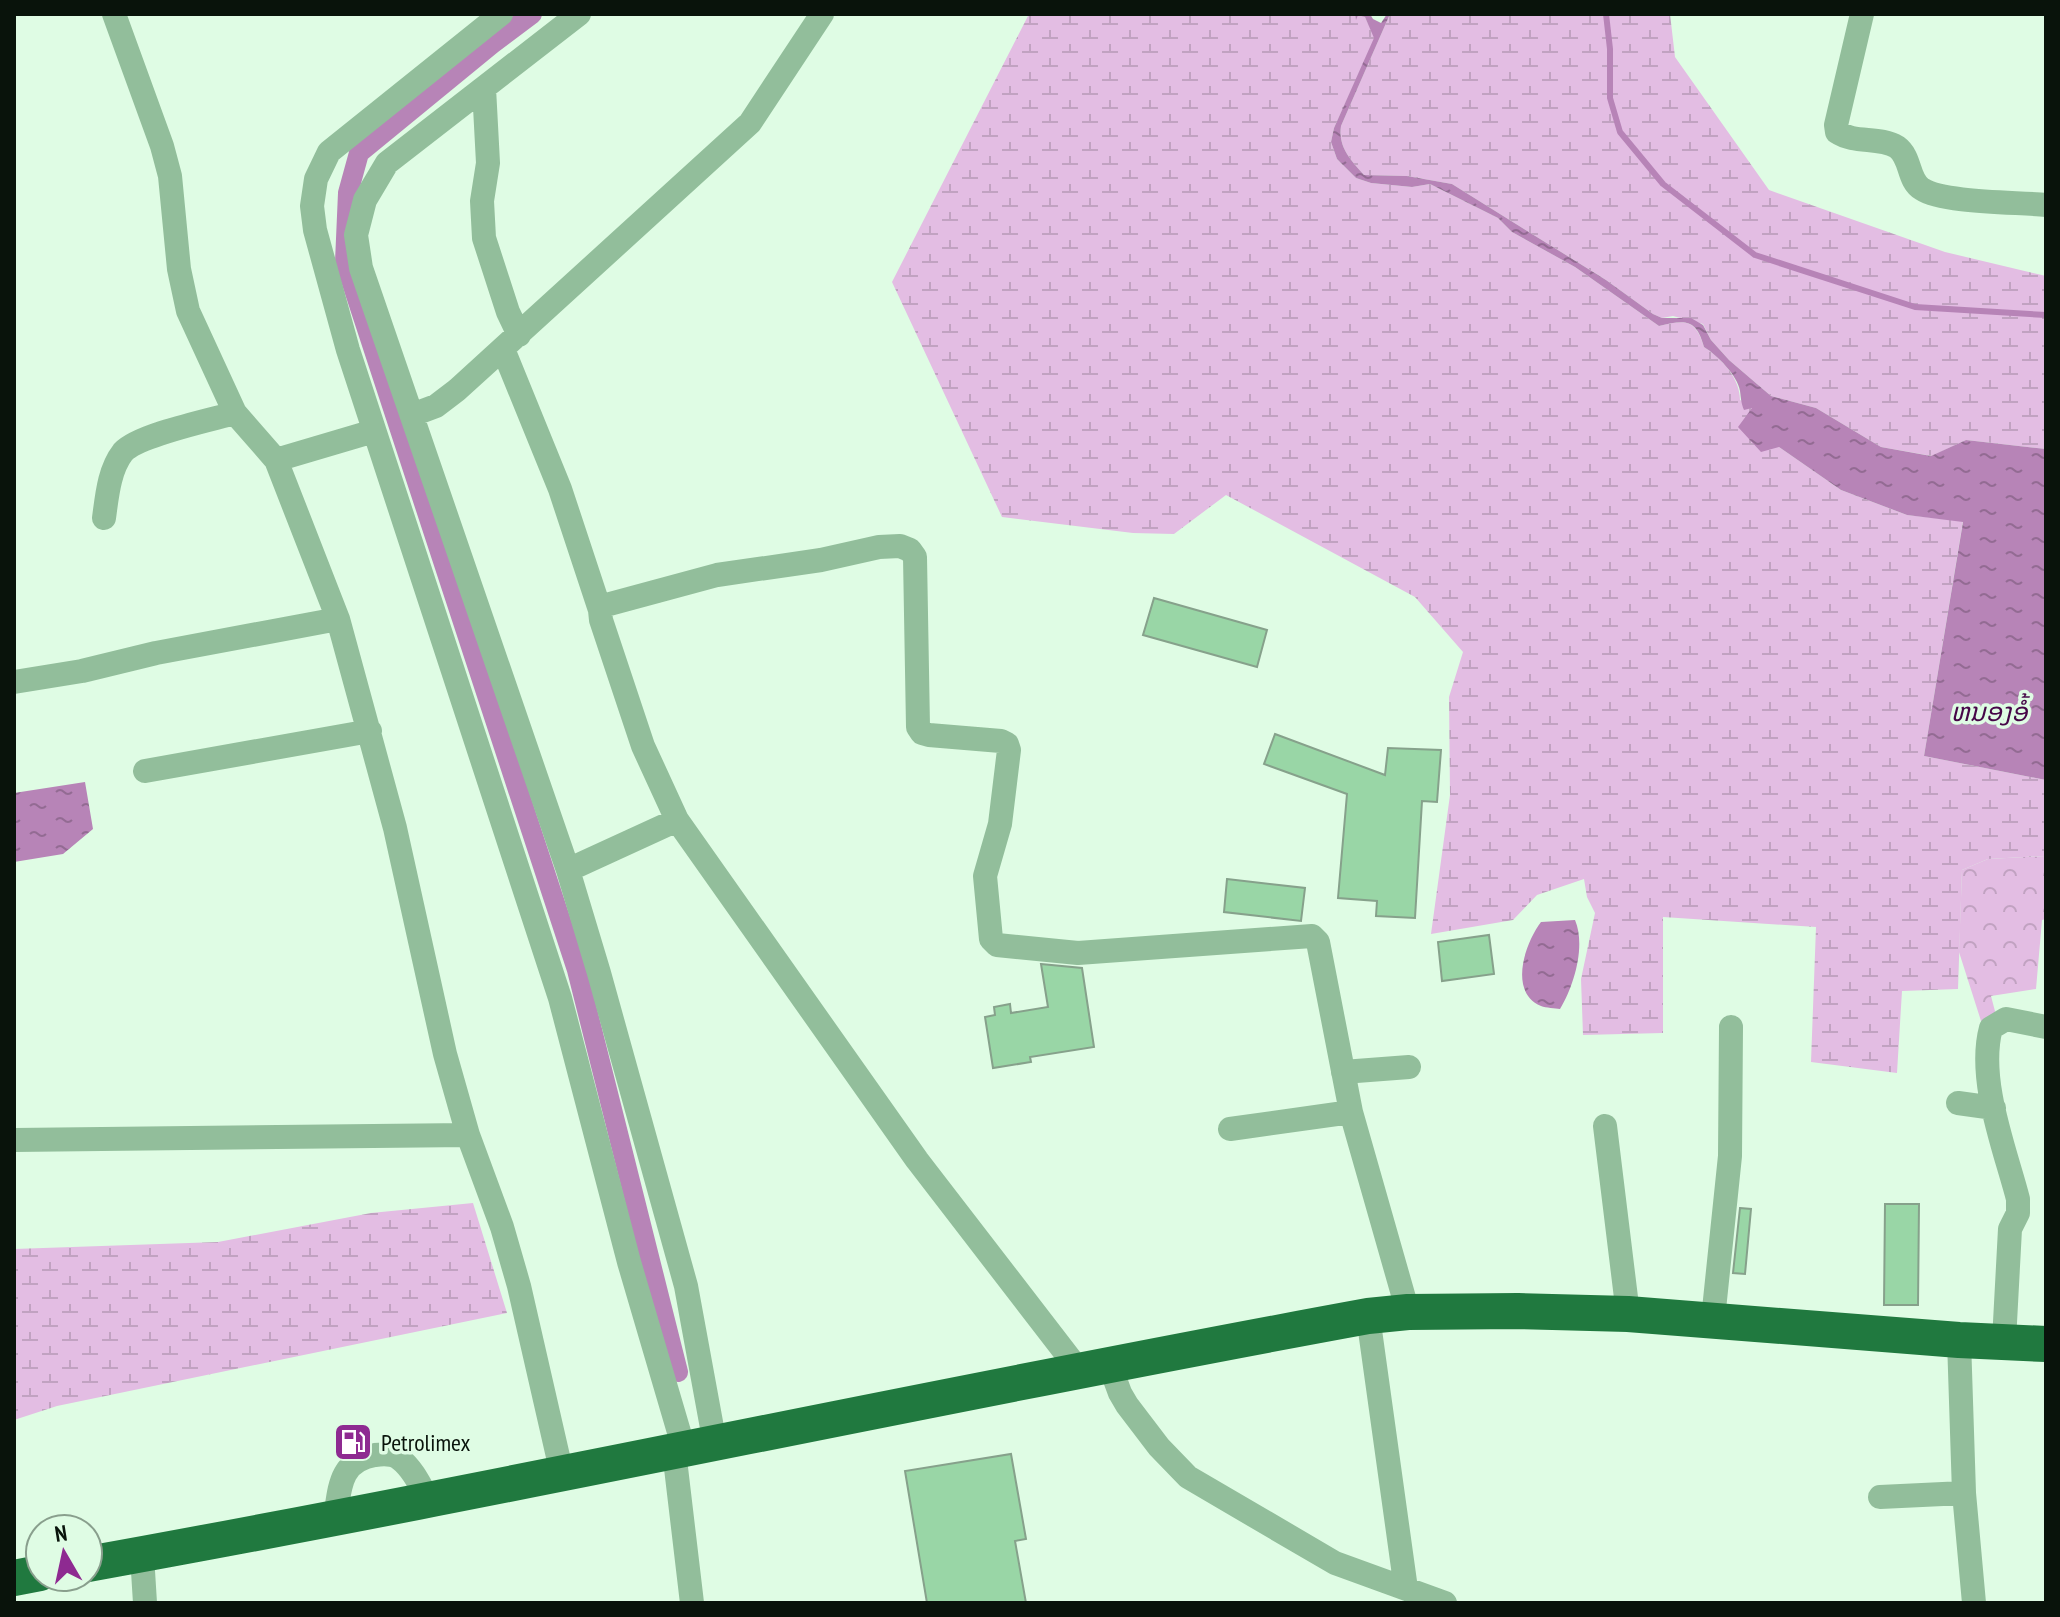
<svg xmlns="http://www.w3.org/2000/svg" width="2060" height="1617" font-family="'PT Sans Narrow','Noto Sans Lao',sans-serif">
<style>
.forest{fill:url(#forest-crowns)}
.wetland{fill:url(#wetland-marsh)}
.water{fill:url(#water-ripples)}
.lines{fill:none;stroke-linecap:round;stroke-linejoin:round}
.stream{stroke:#b784b7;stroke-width:6}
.canal{stroke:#b784b7;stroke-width:20}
.building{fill:#99d6a6;stroke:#86a18b;stroke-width:2}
.minor{stroke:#92be9b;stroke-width:24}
.highway{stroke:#20793f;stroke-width:36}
.labels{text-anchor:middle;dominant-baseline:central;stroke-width:7;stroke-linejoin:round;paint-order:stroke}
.poi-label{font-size:24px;fill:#09130b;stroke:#dffce4;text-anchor:start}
.water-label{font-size:26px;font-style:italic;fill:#460648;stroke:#dffce4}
</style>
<defs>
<pattern id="forest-crowns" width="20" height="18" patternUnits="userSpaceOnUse" patternTransform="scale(2)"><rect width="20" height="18" fill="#e3bde3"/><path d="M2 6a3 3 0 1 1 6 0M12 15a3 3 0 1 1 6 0" fill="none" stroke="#c1a2c1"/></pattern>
<pattern id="wetland-marsh" width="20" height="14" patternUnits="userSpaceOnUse" patternTransform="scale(2)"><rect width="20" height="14" fill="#e3bde3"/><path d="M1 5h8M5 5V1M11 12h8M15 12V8" fill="none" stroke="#c1a2c1"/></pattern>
<pattern id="water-ripples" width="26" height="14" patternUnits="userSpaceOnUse" patternTransform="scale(2)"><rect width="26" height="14" fill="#b784b7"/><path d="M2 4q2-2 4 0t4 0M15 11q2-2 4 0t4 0" fill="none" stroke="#936b93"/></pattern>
</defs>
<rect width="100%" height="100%" fill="#dffce4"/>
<path class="forest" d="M2046 856V919L2042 920 2036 989 1991 996 2001 1034 1989 1046 1959 952 1962 870 1988 859Z"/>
<path class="wetland" d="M1029 14H1355L1356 19 1358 14 1365 17 1375 38 1334 128 1331 142 1337 159 1356 178 1371 183 1412 187 1430 184 1498 218 1512 232 1575 267 1659 326C1685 320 1695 318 1704 347 1722 359 1740 378 1740 400L1753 407 1779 447 1841 490 1907 515 1963 521 1924 756 2046 780V856L1988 859 1962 870 1958 989 1902 991 1897 1073 1811 1062 1816 927 1663 917V1033L1583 1035 1581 979 1595 913 1587 897 1584 879 1537 895 1513 920 1431 934 1450 795 1449 697 1463 652 1415 597 1226 495 1174 534 1133 533 1002 517 892 282Z
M1390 14H1670L1675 57 1769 190 1945 252 2046 276V449L1966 440 1932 456 1881 447 1816 408 1771 396 1729 360 1711 340 1703 324 1673 316 1662 318 1653 314 1606 280 1452 184 1407 176 1364 175C1350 159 1338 147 1341 126Z
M473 1203 507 1313 57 1406 14 1420V1249L218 1242 371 1213Z"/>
<path class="water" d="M1355 14H1370L1373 19 1381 23 1387 14H1390L1341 126C1338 147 1350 159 1364 175L1407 176 1452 184 1606 280 1653 314 1662 318H1691L1703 325 1711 340 1729 360 1771 396 1816 408 1881 447 1931 456 1966 440 2046 449V780L1924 756 1963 522 1907 515 1841 490 1779 447 1761 452 1738 427 1752 408 1744 410C1741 403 1741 398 1740 391 1738 376 1717 355 1704 347 1696 318 1685 320 1659 326L1575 267 1512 232 1498 218 1430 184 1412 187 1371 183 1356 178 1337 159 1331 142 1334 128 1374 38 1365 17 1358 15 1356 20Z
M85 782 93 829 63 854 14 862V793Z
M1575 920C1586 946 1574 986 1560 1009 1555 1008 1546 1008 1541 1006 1508 992 1525 943 1541 922Z"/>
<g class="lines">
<path class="stream" d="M1606 14 1610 49V98L1620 132 1663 184 1755 255 1915 307 2046 315"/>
<path class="canal" d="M532 14 492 44 359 153 348 193 345 262 577 970 678 1372"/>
</g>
<path class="building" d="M1154 598 1267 630 1257 667 1143 635Z
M1275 734 1385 775 1388 748 1441 750 1437 802 1422 801 1415 918 1376 916 1377 901 1338 898 1347 794 1264 764Z
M1227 879 1305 888 1301 921 1224 912Z
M1489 935 1494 974 1442 981 1438 942Z
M1041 964 1082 968 1094 1047 1030 1057 1031 1062 993 1068 985 1017 995 1015 994 1007 1010 1004 1011 1013 1048 1007Z
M1885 1204H1919L1918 1305H1884Z
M1740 1208 1751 1209 1745 1274 1733 1273Z
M1011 1454 1026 1539 1015 1541 1026 1603H927L905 1471Z"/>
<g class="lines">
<path class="minor" d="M114 14 162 146 170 176 179 269 188 311 235 413 276 460 338 619 395 828 445 1054 468 1135 502 1227 519 1286 562 1474
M501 14 329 152 316 179 312 206 315 230 348 350 560 998 629 1262 684 1449
M579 14 387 163 365 200 356 235 361 268 568 870 599 973 686 1286 715 1444
M1862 14 1836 125 1837 132C1855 144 1879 136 1897 147 1912 158 1907 180 1922 189 1943 203 2017 202 2046 205
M484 88 488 163 482 201 484 238 508 312 519 335
M503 349 560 489 600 610
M412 415 436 406 457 390 750 123 822 14
M276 460 374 431
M104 518C107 496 109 470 123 452 138 435 210 420 235 413
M14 682 82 671 156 653 338 619
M145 771 370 731
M568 870 677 820
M1343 1072 1409 1067
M1958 1103 1994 1108
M1605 1126 1628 1314
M1230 1129 1351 1112
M14 1140 468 1135
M1368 1316 1406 1589
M1713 1319 1730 1156 1731 1027
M1959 1340 1964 1493 1974 1603
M2004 1341 2010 1229 2018 1213V1199C2005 1149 1977 1079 1991 1028L2006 1019 2046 1027
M1109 1363 1120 1393 1127 1405 1159 1447 1188 1477 1335 1563 1445 1603
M1078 1369 917 1160 677 820 643 746 601 620 600 610 606 605 717 575 821 560 879 547 900 546 910 550 915 557 918 727 922 733 929 735 1001 741 1007 744 1009 750 1000 824 985 876 991 939 997 945 1078 953 1312 936 1318 942 1351 1112 1408 1312
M674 1451 692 1603
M1880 1497 1964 1493
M335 1518C340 1488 339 1461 375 1455 383 1454 394 1454 400 1459 413 1469 421 1487 429 1501
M142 1555 145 1603"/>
<path class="highway" d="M88 1564C516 1487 940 1394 1368 1316L1408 1312 1518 1311 1628 1314 1959 1340 2046 1344
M14 1578 40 1573"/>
</g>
<defs>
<g id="fuel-square" transform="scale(2)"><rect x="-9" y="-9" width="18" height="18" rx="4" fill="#8e2a91" stroke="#dffce4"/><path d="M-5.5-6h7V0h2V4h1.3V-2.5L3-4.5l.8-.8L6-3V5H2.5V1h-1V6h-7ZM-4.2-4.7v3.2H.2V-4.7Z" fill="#fff"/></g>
</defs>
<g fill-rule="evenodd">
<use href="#fuel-square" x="353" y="1442"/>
</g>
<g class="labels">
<g class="poi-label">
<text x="381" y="1442">Petrolimex</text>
</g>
<g class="water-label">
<text x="1989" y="711">ຫນອງອໍ້</text>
</g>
</g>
<rect width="2060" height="1617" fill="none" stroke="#09130b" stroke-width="32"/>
<g transform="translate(64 1553) rotate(351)"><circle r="38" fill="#dffce4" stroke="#899f8d" stroke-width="2"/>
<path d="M0-6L14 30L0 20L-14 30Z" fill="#8e2a91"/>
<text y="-12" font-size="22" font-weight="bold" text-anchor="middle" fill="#09130b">N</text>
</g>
</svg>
